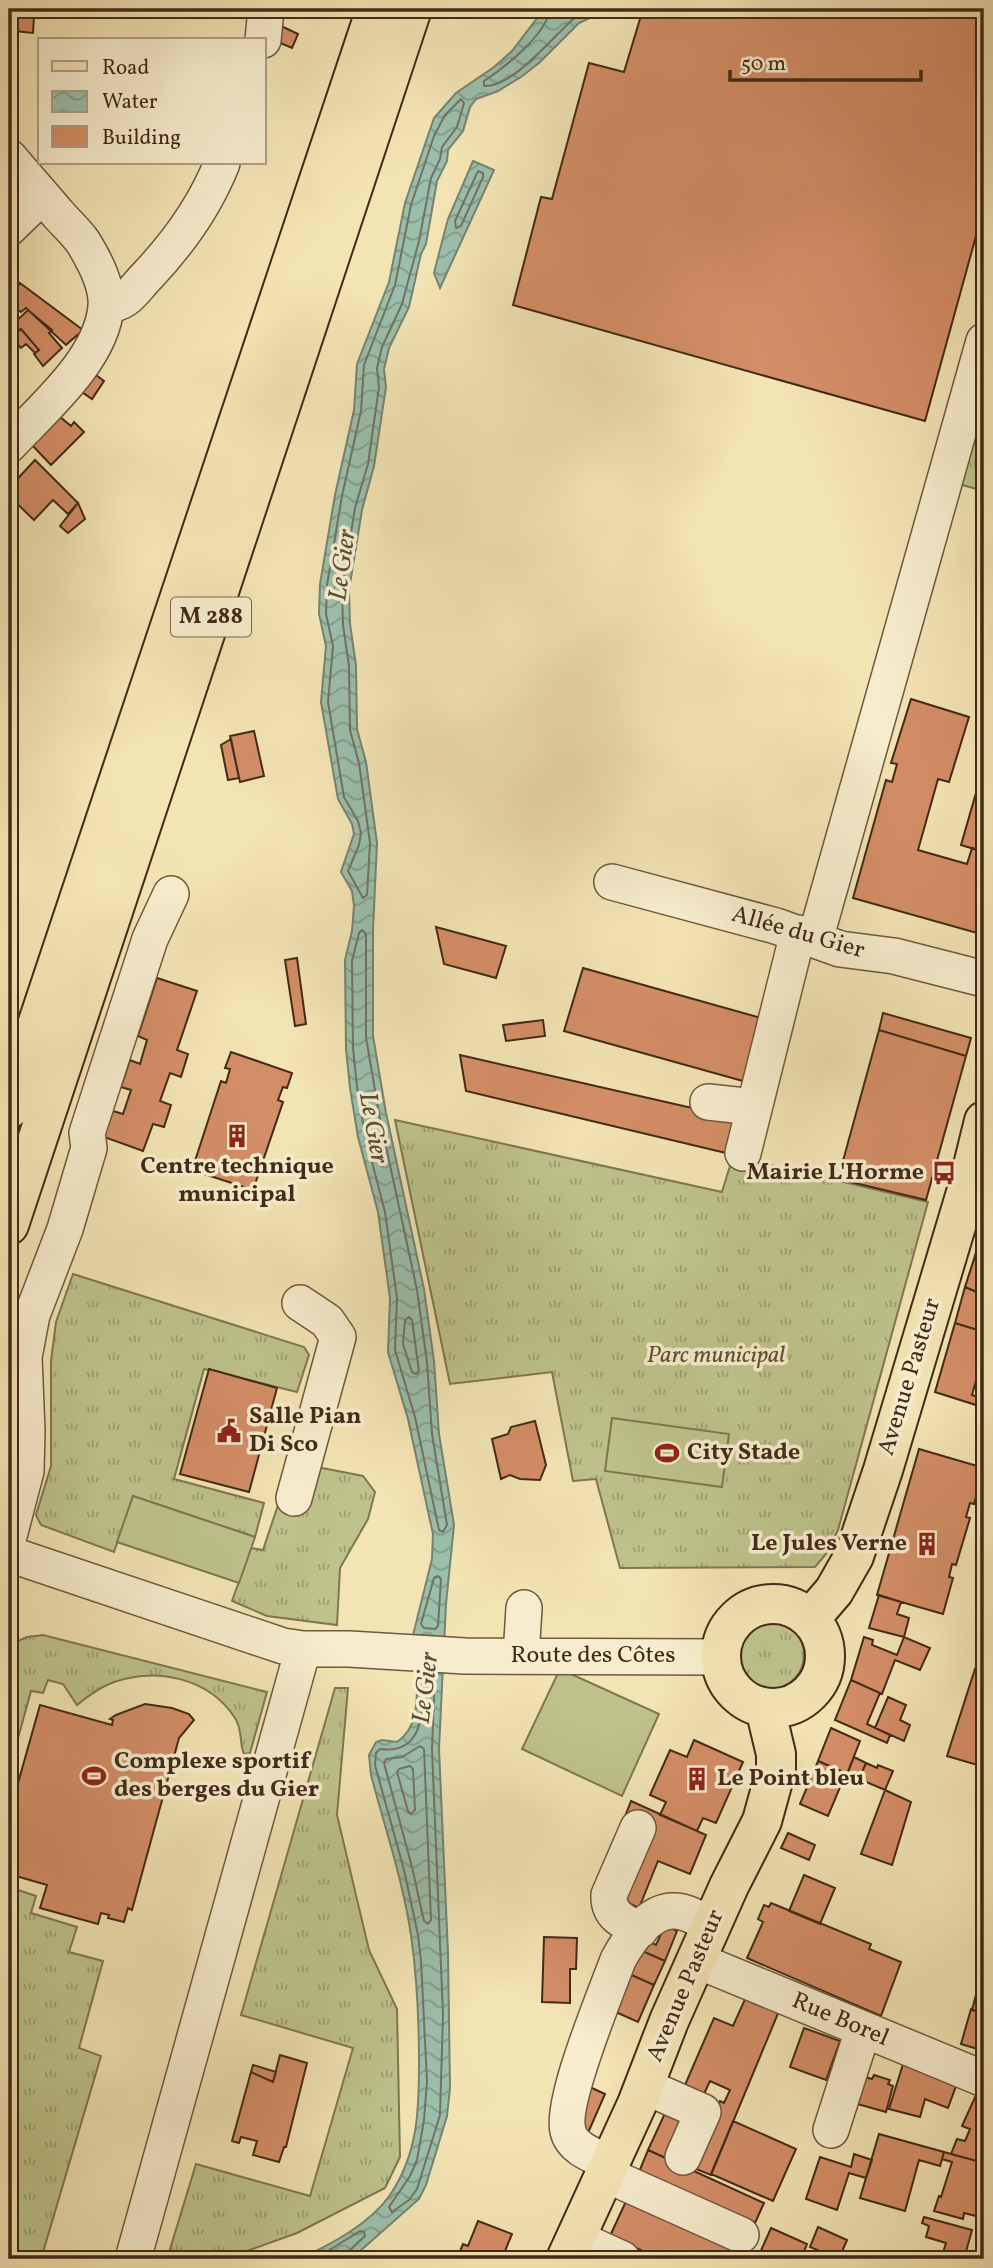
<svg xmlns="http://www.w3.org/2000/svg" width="993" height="2268" font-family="Vollkorn,serif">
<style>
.grass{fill:url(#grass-tufts);stroke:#807651;stroke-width:2}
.pitch{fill:#bec38b;stroke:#807651;stroke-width:2}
.water{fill:url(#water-waves);stroke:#778370;stroke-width:2}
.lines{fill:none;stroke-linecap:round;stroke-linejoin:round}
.shore{stroke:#6e7462;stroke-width:2}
.building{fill:#d48e67;stroke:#422a17;stroke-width:2}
.minor-casing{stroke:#6e583e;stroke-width:38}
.major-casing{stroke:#422a17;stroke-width:42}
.highway-casing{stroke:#422a17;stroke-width:42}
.minor{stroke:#f7edce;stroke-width:35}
.major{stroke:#f3e4b4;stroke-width:38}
.highway{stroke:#f3e4b4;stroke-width:38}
.labels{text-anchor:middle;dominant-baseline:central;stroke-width:7;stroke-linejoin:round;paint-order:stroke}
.shield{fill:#f7edce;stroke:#78644e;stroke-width:2}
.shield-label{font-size:23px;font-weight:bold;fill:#422a17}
.street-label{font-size:24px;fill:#422a17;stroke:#f7edce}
.poi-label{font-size:24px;font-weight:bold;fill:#422a17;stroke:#f7edce;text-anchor:start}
.park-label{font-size:24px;font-style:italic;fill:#615034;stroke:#f7edce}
.water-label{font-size:26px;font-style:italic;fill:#584f3c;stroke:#f7edce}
</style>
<defs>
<pattern id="grass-tufts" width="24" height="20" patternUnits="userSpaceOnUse" patternTransform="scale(1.75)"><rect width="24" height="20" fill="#bec38b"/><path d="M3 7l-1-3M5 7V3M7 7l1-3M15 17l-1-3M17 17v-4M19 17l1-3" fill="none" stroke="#9c9f71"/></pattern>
<pattern id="water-waves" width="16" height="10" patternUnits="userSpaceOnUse" patternTransform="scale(1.75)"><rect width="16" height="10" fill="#9bbfac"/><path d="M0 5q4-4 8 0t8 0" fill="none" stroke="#809b8b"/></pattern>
</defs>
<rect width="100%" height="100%" fill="#f3e4b4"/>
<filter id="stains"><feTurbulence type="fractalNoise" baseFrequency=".00286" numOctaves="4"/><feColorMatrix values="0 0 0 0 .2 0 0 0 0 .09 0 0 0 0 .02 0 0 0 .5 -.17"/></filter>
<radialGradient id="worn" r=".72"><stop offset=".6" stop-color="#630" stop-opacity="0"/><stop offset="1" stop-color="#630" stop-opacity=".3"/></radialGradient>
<path class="grass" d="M984 383V491L955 483Z
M395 1120 722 1192 733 1156 928 1202 838 1530 826 1554 815 1567 620 1568 596 1479 573 1481 552 1372 450 1384Z
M73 1274 304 1347 309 1355 297 1392 204 1369 174 1479 264 1503 255 1537 133 1496 114 1552 41 1525 36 1515 51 1466V1361L56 1322Z
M312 1466 363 1476 375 1492 368 1519 340 1568 337 1625 267 1616 232 1601 251 1548 263 1550 279 1502Z
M736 1655a34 34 0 1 1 68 0a34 34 0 1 1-68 0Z
M43 1635 267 1692 250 1753 244 1754C239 1743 243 1730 235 1718 209 1678 157 1667 114 1682 100 1687 88 1696 77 1705L63 1684 48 1680 43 1693 31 1691 9 1771V1645L27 1637Z
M335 1688H348L337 1815 369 1950 397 2009 400 2157 385 2188 297 2233 225 2259H167L196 2164 310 2196 353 2048 241 2015Z
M9 1887 36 1896 31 1913 77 1927 69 1952 103 1961 79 2048 101 2056 41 2259H9Z"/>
<path class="pitch" d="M612 1418 729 1434 722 1487 605 1471Z
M133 1496 255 1537 239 1583 117 1542Z
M559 1671 571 1674 659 1714 622 1796 522 1749Z"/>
<path class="water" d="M544 9H599L598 14 579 23 539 63 521 77 498 91 476 99 470 107 463 131 448 150 447 161 437 181 426 244 421 254 409 307 389 348 384 369 386 387 374 466 362 510 349 590 350 624 356 665 357 729 366 762 377 843 373 930V1036L386 1113 424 1289 434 1361 439 1434 454 1525 446 1604 439 1749 448 1953 450 2088 447 2116 426 2185 419 2199 351 2259H300C331 2244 370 2224 390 2195 418 2154 419 2110 419 2063 419 2020 417 1977 411 1935 403 1881 385 1828 371 1775L369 1755 376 1742 382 1740 397 1742C422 1725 416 1692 417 1665L428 1666 432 1636 413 1635 432 1559 433 1534 408 1419 388 1352 390 1298 378 1212 358 1137 350 1088 346 1049 345 960 352 931 354 906 352 891 341 872 354 834 352 824 338 799 321 702 326 646 319 614 320 584 335 495 354 410 357 364 389 282 405 203 434 118 456 93 494 67 512 51Z
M473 161 494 170 440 288 434 273 437 261 448 219Z"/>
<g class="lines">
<path class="shore" d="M550 9C547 34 504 68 484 81V86C513 87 551 39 572 20 578 15 585 12 592 9
M461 99 464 103 457 127 442 147 440 159 431 178 419 241 402 304 382 347 377 368 379 387 368 464 355 508 342 590 343 625 349 666 350 730 359 763 370 843 367 895 363 898 348 871 359 845 361 833 358 821 344 797 328 702 333 646 326 614 327 585 342 496 361 411 364 365 395 285 411 205 434 136 445 115Z
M478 171 483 173V177L461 226 456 228 455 221Z
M362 930 366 934V1037L379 1114 417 1290 427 1362 432 1434 447 1525 443 1532 439 1530 415 1417 395 1350 397 1298 385 1212 365 1135 357 1087 353 1048 352 961 359 933Z
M409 1317 412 1320 419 1371 416 1374 412 1372 403 1344 405 1320Z
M438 1576 441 1579 438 1626 435 1629 424 1628 421 1624 434 1578Z
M426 1673 424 1676C422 1708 426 1755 380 1749L376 1753 375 1765 404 1870 418 1935 421 1961 427 2081 424 2120 417 2160 410 2176 389 2207 392 2212 409 2200 417 2189 440 2115 443 2015 432 1749 435 1673
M420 1746 424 1749 431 1920 428 1924 424 1921 412 1867 384 1763 386 1759 402 1757Z
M410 1766 413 1769 415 1810 411 1814 408 1811 397 1772 399 1769Z
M315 2259 360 2231 364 2232 365 2236 348 2252 346 2259"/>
</g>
<path class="building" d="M643 9 984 10V207L925 421 513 305 541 197 552 199 589 63 624 72Z
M17 14 34 15 33 33 15 31Z
M279 25 298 34 292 48 273 40Z
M20 283 83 330 66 345 26 308 21 312 9 303V298Z
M28 310 52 330 49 333 62 348 43 366 34 354 39 350 21 329 17 332 11 326Z
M21 329 39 350 35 353 26 344 21 348 11 337Z
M92 372 104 381 92 399 79 390Z
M59 416 71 426 74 422 84 432 51 465 31 444Z
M35 460 78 503 68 514 53 500 34 520 9 496V488Z
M78 503 85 519 68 533 60 526Z
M911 699 969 717 949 782 938 779 918 850 967 864 972 848 984 852V935L853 898 886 780 892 782 897 764 891 763Z
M254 731 264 776 240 782 230 736Z
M231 739 239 778 228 780 221 745Z
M982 772H984V852L961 845Z
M436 927 506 946 496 978 444 964Z
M297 958 306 1024 295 1026 285 960Z
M583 968 768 1020 750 1083 564 1031Z
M157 978 197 991 177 1050 188 1054 181 1077 170 1073 160 1101 171 1105 164 1127 153 1124 143 1151 104 1137 113 1111 123 1114 131 1090 121 1087 130 1060 140 1064 147 1040 138 1036Z
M883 1013 971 1038 966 1056 879 1030Z
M543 1020 545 1036 506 1041 503 1025Z
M879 1030 966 1056 926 1200 838 1179Z
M231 1052 292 1073 287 1088 283 1087 278 1100 283 1102 253 1190 192 1170 221 1081 226 1083 230 1069 225 1068Z
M460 1055 736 1118 726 1153 466 1091Z
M984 1223V1262L974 1259Z
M974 1259 984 1262V1295L965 1287Z
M965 1287 984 1295V1332L955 1323Z
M955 1323 984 1332V1353L972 1395 982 1398 976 1405 935 1392Z
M209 1369 277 1388 249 1492 180 1474Z
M535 1421 546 1465 540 1480 520 1479 510 1475 501 1479 492 1439 508 1434 511 1427Z
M919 1449 984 1468 974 1504 970 1503 966 1517 970 1518 956 1565 952 1564 949 1577 953 1578 943 1614 877 1595Z
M879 1595 901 1602 897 1614 909 1618 904 1637 869 1628Z
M864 1637 873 1640 872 1645 897 1655 904 1637 930 1648 920 1670 895 1660 882 1694 851 1680Z
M975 1669 984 1671V1715L977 1742 984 1744V1767L947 1756Z
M851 1680 880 1693 867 1724 890 1735 887 1743 835 1720Z
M888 1697 906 1705 900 1720 910 1725 904 1741 875 1728Z
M145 1704 172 1708 189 1714 194 1720 179 1738 132 1910 128 1908 124 1922 108 1918 109 1915 101 1913 98 1924 40 1908 47 1885 9 1874V1815L40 1705 112 1725 113 1720 110 1719 116 1715Z
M831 1728 860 1741 847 1774 818 1761Z
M694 1740 743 1762 716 1823 703 1818 697 1831 660 1815 666 1802 650 1795 670 1750 687 1757Z
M854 1757 866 1763 859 1779 847 1774Z
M818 1761 846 1773 828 1816 800 1804Z
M866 1763 877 1768 878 1765 893 1771 885 1790 859 1779Z
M885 1790 911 1802 892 1865 861 1854Z
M631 1801 706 1835 690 1874 658 1861 639 1908 620 1899 650 1824 626 1814Z
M788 1833 815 1845 809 1860 781 1848Z
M804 1875 835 1888 820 1924 789 1911Z
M771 1903 871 1944 869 1949 901 1962 881 2016 747 1958 763 1922 758 1919 764 1905 769 1907Z
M665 1925 677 1931 665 1961 640 1950 645 1940 656 1945Z
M544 1937 577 1938 576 1969H570V2003L542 2002Z
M640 1950 665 1961 654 1985 627 1973Z
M984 1960V2014L972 2010 978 1987 981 1988 984 1979 980 1977Z
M627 1973 654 1985 638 2022 611 2010Z
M746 1997 779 2011 711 2175 691 2167 720 2101 724 2103 730 2090 710 2081 704 2094 685 2085 714 2018 733 2026Z
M971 2009 984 2014V2051L961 2044Z
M804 2028 840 2041 826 2080 790 2067Z
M280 2055 307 2063 286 2147H284L279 2162 253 2155 257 2141 241 2137 239 2143 232 2141 251 2072 273 2082Z
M903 2064 956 2086 948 2108 925 2099 920 2117 889 2109Z
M253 2065 276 2072 273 2082 251 2072Z
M855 2074 872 2079 874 2075 890 2080 888 2084 893 2086 886 2112 847 2101Z
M579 2082 605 2094 588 2133 576 2123Z
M976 2095 984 2099V2163L951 2154 957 2139 965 2141 970 2129 962 2126Z
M666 2111 686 2120 668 2159 648 2150Z
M733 2121 796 2149 773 2201 711 2174Z
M879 2134 944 2152 940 2166 919 2160 905 2211 860 2198Z
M648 2150 764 2203 755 2223 639 2172Z
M944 2152 984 2163V2190L976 2216 964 2213 963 2219 934 2211 939 2196 941 2197 952 2162 942 2159Z
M854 2154 872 2160 866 2178 849 2173 837 2210 806 2199 820 2157 851 2167Z
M627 2199 743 2251 740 2259H660L610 2236Z
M924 2217 972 2230 964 2259H941L946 2243 926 2237 929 2226 922 2223Z
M478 2221 512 2234 505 2251 510 2253 508 2259H463L458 2256 463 2244 468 2246Z
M818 2227 847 2240 839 2259 810 2247Z
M771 2228 807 2244 801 2259H768L759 2255Z"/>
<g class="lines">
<g class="minor-casing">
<path id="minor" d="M263 40 266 9
M9 157C25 176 42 195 58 214 66 223 76 232 83 242 94 260 108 285 106 307 101 360 43 408 9 445
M9 228 42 196
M106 305C128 304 134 289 148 275 180 241 205 206 222 163
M612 882 776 926 840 949 894 956 984 979
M815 940 984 341
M708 1102 754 1107
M743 1153 798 933
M294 1498 338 1337 327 1321 300 1303
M9 1536 26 1471 27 1431 24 1357 32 1315 65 1229 89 1148 87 1133 150 939 171 894
M9 1554 283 1646 303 1649H349L465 1656 720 1657
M521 1656 524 1608
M638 1828 609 1895C608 1915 623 1922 640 1930
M696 1960 984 2079
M644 2086 703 2112 683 2157
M831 2130 863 2030
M610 2163C595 2156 572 2149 568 2131 560 2102 606 1993 618 1960 628 1941 650 1909 675 1911 687 1911 700 1920 712 1925
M605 2174 741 2235
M576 2238 622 2259
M133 2259 303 1649"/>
</g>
<g class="major-casing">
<path id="major" d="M721 1656a52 52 0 1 1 104 0a52 52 0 1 1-104 0Z
M810 1619 834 1591 854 1556 883 1470 968 1186 984 1121
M566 2259 637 2104 669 2021 729 1886 762 1821 776 1770V1754L765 1708"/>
</g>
<g class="highway-casing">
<path id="highway" d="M9 1109 376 9
M9 1225 412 9"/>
</g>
<use href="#minor" class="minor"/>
<use href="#major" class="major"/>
<use href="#highway" class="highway"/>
</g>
<defs>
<g id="building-bare" transform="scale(1.89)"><path d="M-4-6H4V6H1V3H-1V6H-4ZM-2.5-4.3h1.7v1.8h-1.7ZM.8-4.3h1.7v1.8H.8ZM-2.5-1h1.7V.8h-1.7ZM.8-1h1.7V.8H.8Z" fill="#8f2418" stroke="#f7edce" stroke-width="2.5" paint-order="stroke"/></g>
<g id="bus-bare" transform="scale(1.89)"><path d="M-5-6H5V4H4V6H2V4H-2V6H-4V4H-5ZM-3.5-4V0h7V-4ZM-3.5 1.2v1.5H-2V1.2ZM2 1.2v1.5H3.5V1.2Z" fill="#8f2418" stroke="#f7edce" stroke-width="2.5" paint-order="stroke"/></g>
<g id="civic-bare" transform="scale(1.89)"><path d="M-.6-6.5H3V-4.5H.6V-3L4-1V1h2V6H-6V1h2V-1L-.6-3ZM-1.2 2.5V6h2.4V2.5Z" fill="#8f2418" stroke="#f7edce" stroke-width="2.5" paint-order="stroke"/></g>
<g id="stadium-bare" transform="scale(1.89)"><path d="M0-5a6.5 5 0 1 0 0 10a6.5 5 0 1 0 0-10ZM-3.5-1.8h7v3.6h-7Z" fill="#8f2418" stroke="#f7edce" stroke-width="2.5" paint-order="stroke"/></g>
</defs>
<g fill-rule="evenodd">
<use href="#building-bare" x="237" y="1136"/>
<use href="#bus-bare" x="944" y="1173"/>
<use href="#civic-bare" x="229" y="1431"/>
<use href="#stadium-bare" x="667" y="1453"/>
<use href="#building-bare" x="927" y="1544"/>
<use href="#stadium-bare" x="94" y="1776"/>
<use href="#building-bare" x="697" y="1779"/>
</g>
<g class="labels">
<rect class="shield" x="171" y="597.5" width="80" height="39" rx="5"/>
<g class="shield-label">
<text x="211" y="617">M 288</text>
</g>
<g class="street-label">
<text transform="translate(798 933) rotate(16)">Allée du Gier</text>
<text transform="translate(910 1377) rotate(-73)">Avenue Pasteur</text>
<text x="593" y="1656">Route des Côtes</text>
<text transform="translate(686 1986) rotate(-67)">Avenue Pasteur</text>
<text transform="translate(840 2020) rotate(23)">Rue Borel</text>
</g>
<g class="poi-label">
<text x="237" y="1167" text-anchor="middle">Centre technique<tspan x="237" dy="28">municipal</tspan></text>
<text x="924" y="1173" text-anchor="end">Mairie L'Horme</text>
<text x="249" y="1417">Salle Pian<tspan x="249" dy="28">Di Sco</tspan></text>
<text x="687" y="1453">City Stade</text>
<text x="907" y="1544" text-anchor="end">Le Jules Verne</text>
<text x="114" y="1762">Complexe sportif<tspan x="114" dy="28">des berges du Gier</tspan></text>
<text x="717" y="1779">Le Point bleu</text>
</g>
<g class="park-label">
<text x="716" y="1356">Parc municipal</text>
</g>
<g class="water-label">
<text transform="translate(343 565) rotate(-82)">Le Gier</text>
<text transform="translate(373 1128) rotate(80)">Le Gier</text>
<text transform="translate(426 1688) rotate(-83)">Le Gier</text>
</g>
</g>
<rect width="993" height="2268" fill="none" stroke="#f3e4b4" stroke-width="35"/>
<rect x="10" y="10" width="972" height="2247" fill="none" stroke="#422a17" stroke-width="3.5"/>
<rect x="18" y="18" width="958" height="2233" fill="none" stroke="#422a17" stroke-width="2"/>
<rect x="38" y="38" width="228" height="126" fill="#f7edce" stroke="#af9f85" stroke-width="2"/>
<rect x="52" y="61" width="35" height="10" fill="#f3e4b4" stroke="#af9f85" stroke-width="2"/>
<text x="102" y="74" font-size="21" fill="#422a17">Road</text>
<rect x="52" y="91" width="35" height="21" fill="url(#water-waves)" stroke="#af9f85" stroke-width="2"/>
<text x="102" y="108" font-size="21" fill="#422a17">Water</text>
<rect x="52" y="126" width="35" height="21" fill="#d48e67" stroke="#af9f85" stroke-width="2"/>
<text x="102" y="144" font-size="21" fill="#422a17">Building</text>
<path d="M730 70v10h191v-10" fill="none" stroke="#422a17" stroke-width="3.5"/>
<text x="741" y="70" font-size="21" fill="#422a17" stroke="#f7edce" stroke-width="5" paint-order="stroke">50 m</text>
<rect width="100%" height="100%" filter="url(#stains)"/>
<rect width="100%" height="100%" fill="url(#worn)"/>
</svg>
